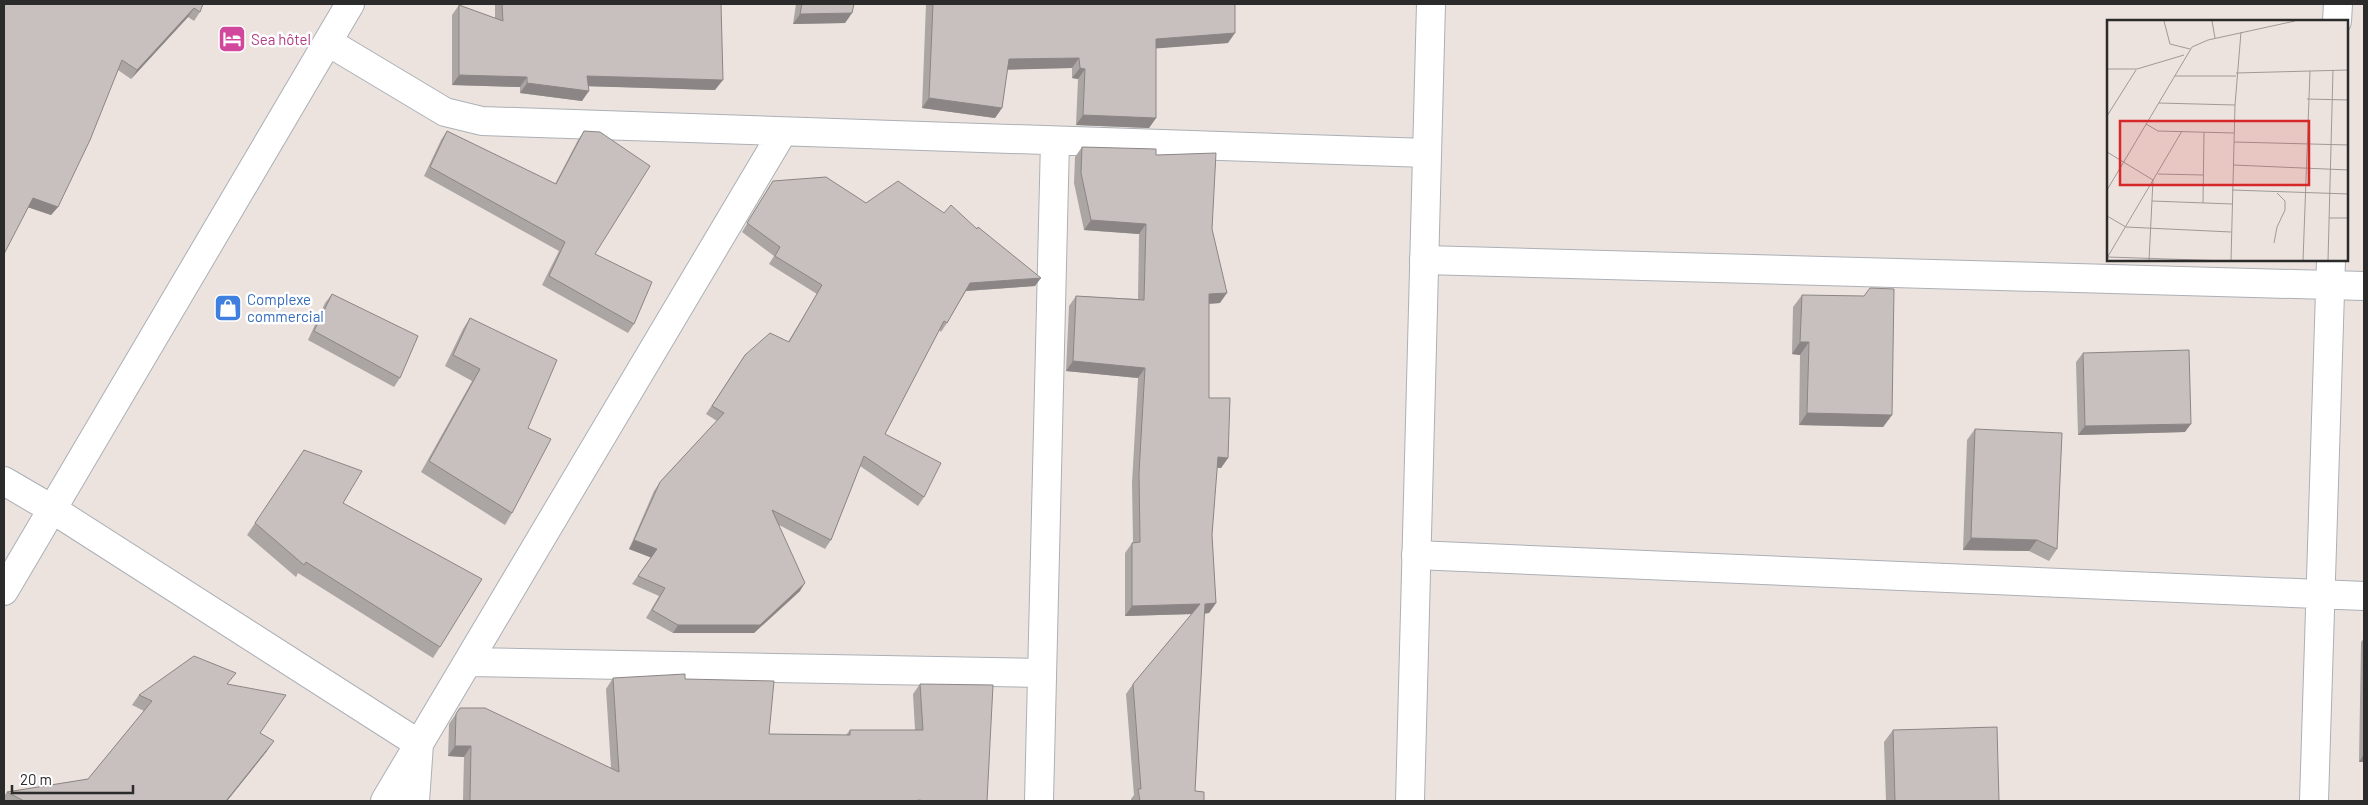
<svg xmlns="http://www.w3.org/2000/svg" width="2368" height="805" font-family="Barlow,sans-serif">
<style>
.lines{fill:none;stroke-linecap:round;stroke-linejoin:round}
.minor-casing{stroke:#abb0b6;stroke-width:30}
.tertiary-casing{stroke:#abb0b6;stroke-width:30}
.minor{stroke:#fff;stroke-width:28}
.tertiary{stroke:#fff;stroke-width:28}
.wall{fill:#aba5a3}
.shaded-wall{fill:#8b8685}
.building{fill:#c7c0be;stroke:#8b8685}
.labels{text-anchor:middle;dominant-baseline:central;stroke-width:5;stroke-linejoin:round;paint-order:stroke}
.hotel-label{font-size:15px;fill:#b23c85;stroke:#fff;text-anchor:start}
.shop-label{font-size:15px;fill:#366cbe;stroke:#fff;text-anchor:start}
.inset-road{fill:none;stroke:#9f9997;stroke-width:1}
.view{fill:#d62828;fill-opacity:0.15;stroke:#d62828;stroke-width:2.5}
.inset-edge{fill:none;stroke:#2b2b2b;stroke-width:2.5}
</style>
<rect width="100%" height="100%" fill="#ece3df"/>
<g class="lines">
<g class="minor-casing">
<path id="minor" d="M2337 21 2338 4
M328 42 445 112 482 121 1427 153
M1424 260 2364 286
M4 481 52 509 419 744 415 801
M1416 555 2364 596
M4 591 350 4
M468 662 1042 673
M385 801 782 133
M1039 801 1055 141
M2314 801 2331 260"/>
</g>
<g class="tertiary-casing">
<path id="tertiary" d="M1410 801 1431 4"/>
</g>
<use href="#minor" class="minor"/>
<use href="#tertiary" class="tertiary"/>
</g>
<path class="wall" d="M4 4H203L200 12 194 21 188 17 131 79 118 70 58 207 51 215 28 207Z
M495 4H721L715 90 588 86 582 101 520 93V87L452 85V15L459 5 495 18Z
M796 4H854L852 13 845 23 793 24Z
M926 4H1235L1228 43 1156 48V118L1149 128 1076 125 1078 79 1072 78V68L1007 69 1002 108 995 118 922 108Z
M447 131 555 184 578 140 584 131 595 254 634 324 628 333 542 285 559 251 424 176 441 140Z
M1082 147 1156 155 1212 229 1220 303 1209 304V398L1228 458 1221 468H1217L1212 535 1216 603 1209 613 1204 614 1195 791 1204 801H1131V799L1134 795 1126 694 1133 684 1192 614 1125 616V553L1132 543 1133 542 1132 483 1138 378 1066 371 1069 306 1076 296 1138 299 1139 234 1084 230 1074 183 1075 157Z
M773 181 866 203 1035 286 966 291 947 323 941 332 939 330 885 434 924 497 918 506 860 466 831 540 825 549 779 525 800 591 754 633H673L646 618 659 596 632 584 651 557 629 549 654 491 660 482 717 421 706 414 745 355 788 342 817 294 769 264 774 256 742 232Z
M332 294 400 378 394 387 308 340 325 303Z
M1802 295 1892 415 1883 427 1799 425 1800 355 1792 354 1793 307Z
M470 318 528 428 512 513 505 525 421 472 472 381 445 366 463 329Z
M2083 353 2185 432 2078 435 2076 362Z
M1975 429 2057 549 2049 561 2029 551 1963 550 1967 440Z
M304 450 343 503 440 647 433 658 298 573 296 577 247 535Z
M2364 638V762H2359L2361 642Z
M613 678 685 679 769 734 846 735 850 730H915L913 694 920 684 987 801H463L464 757 448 756 449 724 460 708 611 768 606 689Z
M228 684 260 733 267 751 227 801H4V796L7 792 88 779 144 711 132 705 139 695Z
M1893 730 1999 801H1886L1884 742Z"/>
<path class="shaded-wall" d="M194 8 188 17 131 79 137 70Z
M852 13 845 23 793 24 800 14Z
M1235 33 1228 43 1149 49 1156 39Z
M1079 58 1072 68 1001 70 1009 59Z
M1080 68 1085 69 1078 79 1072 78Z
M459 75 527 77 520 87 452 85Z
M587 76 723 80 715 90 580 86Z
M527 83 589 91 582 101 520 93Z
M929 98 1002 108 995 118 922 108Z
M1083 115 1156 118 1149 128 1076 125Z
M33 198 58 207 51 215 27 207Z
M1091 220 1146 224 1139 234 1084 230Z
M1041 278 1035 286 964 291 970 283Z
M1227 293 1220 303 1202 304 1209 294Z
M1800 342H1809L1800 355 1792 354Z
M1073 361 1145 368 1138 378 1066 371Z
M1807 413 1892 415 1883 427 1799 425Z
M2191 424 2185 432 2078 435 2085 426Z
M1218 457 1228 458 1221 468 1211 467Z
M1971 538 2037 540 2029 551 1963 550Z
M634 540 657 549 652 558 629 549Z
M805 583 800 591 754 633H673L678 625Z
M1216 603 1209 613 1198 614 1205 604Z
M1200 604 1193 614 1125 616 1132 606Z
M274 741 267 751 227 801H226Z
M455 746H471L464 757 448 756Z
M2364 754V762H2359Z"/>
<path class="building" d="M4 4H203L200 12 194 8 137 70 122 60 90 140 58 207 33 198 4 254Z
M502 4H721L723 80 587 76 589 91 527 83V77L459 75V5L503 21Z
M802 4H854L852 13 800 14Z
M933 4H1235V33L1156 39V118L1083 115 1085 69 1080 68 1079 58 1009 59 1002 108 929 98Z
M447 131 556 184 584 131 600 132 650 166 595 254 652 282 634 324 549 276 565 242 430 167Z
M1082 147 1156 149V155L1216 153 1212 229 1227 293 1209 294V398H1230L1228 458 1218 457 1212 535 1216 603 1205 604 1195 791 1204 792V801H1140L1138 789H1141L1133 684 1200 604 1132 606V543L1140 542 1139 473 1145 368 1073 361 1076 296 1144 300 1146 224 1091 220 1081 173Z
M826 177 866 203 898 181 944 213 951 205 977 229 978 227 1041 278 970 283 947 323 944 321 885 434 941 463 924 497 864 456 831 540 772 510 805 583 760 625H678L652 610 665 588 638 576 657 549 634 540 660 482 724 413 712 406 745 355 770 333 789 342 822 285 775 256 780 247 747 223 773 181Z
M1870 288 1894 289 1892 415 1807 413 1809 342H1800L1802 295 1864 296Z
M332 294 418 336 400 378 314 331Z
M470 318 557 360 528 428 551 439 512 513 429 461 480 369 453 355Z
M2189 350 2191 424 2085 426 2083 353Z
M1975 429 2062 433 2057 549 2037 540 1971 538Z
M304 450 362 471 343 503 482 579 440 647 306 562 304 565 255 523Z
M194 656 236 673 227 684 286 695 260 733 274 741 226 801H24L7 792 88 779 152 701 139 695Z
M685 674V679L774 681 769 734 850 735V730H923L920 684 993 685 987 801H927L918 800V801H470L471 746H455L456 714 460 708H485L619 772 613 678Z
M1997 727 1999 801H1895L1893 730Z"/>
<defs>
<g id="hotel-square" transform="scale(1.4375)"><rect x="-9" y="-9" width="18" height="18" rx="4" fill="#d1479c" stroke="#fff"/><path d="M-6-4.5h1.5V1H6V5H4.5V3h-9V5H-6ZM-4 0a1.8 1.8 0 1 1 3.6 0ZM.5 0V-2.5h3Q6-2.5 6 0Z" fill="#fff"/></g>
<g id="shop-square" transform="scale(1.4375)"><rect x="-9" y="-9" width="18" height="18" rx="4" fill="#3f7fe0" stroke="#fff"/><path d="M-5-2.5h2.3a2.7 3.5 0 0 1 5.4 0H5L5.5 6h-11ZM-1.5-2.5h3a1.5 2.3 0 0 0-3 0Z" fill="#fff"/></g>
</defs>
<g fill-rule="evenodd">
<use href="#hotel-square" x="232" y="39"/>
<use href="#shop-square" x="228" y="308"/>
</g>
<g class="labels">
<g class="hotel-label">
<text x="251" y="39">Sea hôtel</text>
</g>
<g class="shop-label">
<text x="247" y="299">Complexe<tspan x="247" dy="17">commercial</tspan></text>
</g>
</g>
<g transform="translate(2107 20)">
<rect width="241" height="241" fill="#ece3df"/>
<path class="inset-road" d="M57 1 63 24 83 29M105 1 108 18M0 49H30L77 35M129 53 242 50M68 56H129M200 79 242 80M52 83 128 85M0 96 29 50M39 104 51 111 127 113M127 122 242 125M0 132 46 160 42 241M126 145 242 150M51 154 96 155M0 170 85 27 101 20 188 1M125 170 242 174M45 181 125 184M96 183 97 112M0 196 19 207 124 212M222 198H242M167 223 170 207 178 190V181L170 173M1 237 121 241M0 238 75 111M124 241 128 85 134 12M196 241 203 51M221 241 226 50"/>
<path class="view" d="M13 101H202V165H13Z"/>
<rect width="241" height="241" class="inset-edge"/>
</g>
<rect width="2368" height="805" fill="none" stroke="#2b2b2b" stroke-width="10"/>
<path d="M12 785v8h121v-8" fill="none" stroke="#2b2b2b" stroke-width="2.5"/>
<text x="20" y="785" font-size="15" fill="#2b2b2b" stroke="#ffffff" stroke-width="4" paint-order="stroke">20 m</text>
</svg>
